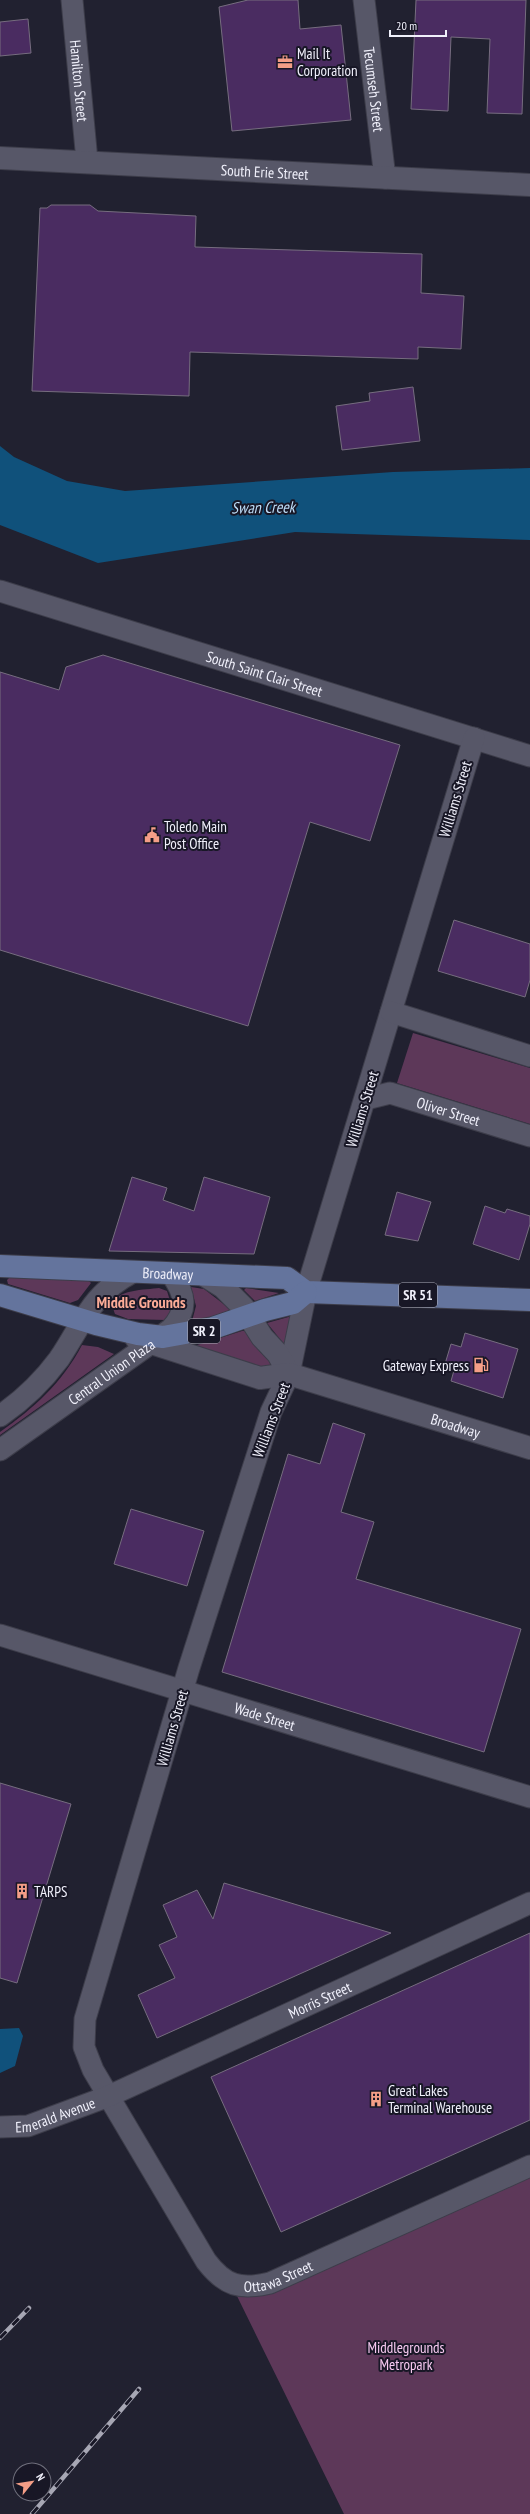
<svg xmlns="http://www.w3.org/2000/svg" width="530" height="2514" font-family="'PT Sans Narrow',sans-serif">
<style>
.green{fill:#5d3859}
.water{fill:#10517b}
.building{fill:#4a2c61;stroke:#766d7f}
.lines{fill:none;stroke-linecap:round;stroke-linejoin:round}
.street-casing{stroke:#3d3d4a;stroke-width:23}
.secondary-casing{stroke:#3d3d4a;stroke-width:24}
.primary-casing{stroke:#3d3d4a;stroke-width:24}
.street{stroke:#575768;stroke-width:21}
.secondary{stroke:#575768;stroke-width:22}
.primary{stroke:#64749d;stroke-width:22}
.rail-casing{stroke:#a7a7b4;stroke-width:4.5}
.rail{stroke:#181726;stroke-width:3;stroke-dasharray:9;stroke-linecap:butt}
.labels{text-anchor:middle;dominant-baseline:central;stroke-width:4;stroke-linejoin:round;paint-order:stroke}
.shield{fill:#181726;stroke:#afafbb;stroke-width:1}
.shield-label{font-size:14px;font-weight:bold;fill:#f0f0fb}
.poi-label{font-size:15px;fill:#f0f0fb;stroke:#181726;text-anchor:start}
.street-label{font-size:15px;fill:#f0f0fb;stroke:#181726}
.park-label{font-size:15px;fill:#f7c9f1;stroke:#181726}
.water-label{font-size:16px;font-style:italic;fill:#beddf8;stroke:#181726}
.neighbourhood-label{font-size:16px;font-weight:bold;fill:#fcac97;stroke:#181726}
</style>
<rect width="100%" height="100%" fill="#212130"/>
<path class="green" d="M413 1033 530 1068V1124L397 1083Z
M10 1277 89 1281 91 1283 78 1300 70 1303 8 1284 7 1280Z
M191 1287 204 1289 230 1309C224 1317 201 1321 192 1321L196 1306Z
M159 1288 167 1291 172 1307 166 1320 128 1319 115 1314C104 1289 145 1290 159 1288Z
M246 1288 279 1293 255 1301 244 1290Z
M292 1316 287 1344H284L267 1323Z
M242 1331H246L260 1352 275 1366V1374L194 1346Z
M82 1345 98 1347 114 1354 0 1435V1432C34 1408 62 1383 82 1345Z
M530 2164V2514H344L237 2296Z"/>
<path class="water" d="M0 446 14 457 67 481 125 491 393 472 530 468V540L295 532 98 563 0 525Z
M19 2028 23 2036 15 2066 0 2073V2029Z"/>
<path class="building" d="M248 0H298L300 29 341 25 351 120 232 131 219 7Z
M416 0H526L522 114 487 113 490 39 451 37 448 111 411 109Z
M28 19 31 53 0 56V22Z
M51 205H90L98 211 196 216 195 247 422 254 421 293 464 296 461 349 418 347V359L190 352 189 396 32 391 40 208H47Z
M413 387 420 441 342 450 336 406 370 401 369 393Z
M103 655 400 745 370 841 310 822 248 1026 0 950V672L59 690 66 667Z
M454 920 530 944V980L525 997 438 971Z
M132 1177 167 1188 163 1200 194 1211 204 1177 270 1197 254 1254 109 1251Z
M397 1192 431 1202 418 1241 385 1235Z
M485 1206 505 1213 507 1209 530 1216V1224L519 1260 473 1244Z
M465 1333 518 1349 503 1398 451 1381 455 1367 445 1364 451 1344 461 1347Z
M333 1423 365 1434 341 1512 374 1522 356 1579 521 1629 484 1752 222 1672 288 1454 320 1464Z
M131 1509 204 1531 187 1586 114 1564Z
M0 1783 71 1804 17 1983 0 1978Z
M224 1883 391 1933 157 2038 138 1995 175 1978 159 1945 177 1937 163 1905 197 1890 213 1919Z
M530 1933V2120L281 2232 211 2077Z"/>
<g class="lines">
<g class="street-casing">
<g id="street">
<path id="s1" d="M72 0 87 161"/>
<path id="s2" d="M364 0 385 178"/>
<path id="s3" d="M0 591 530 756"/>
<path id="s4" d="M474 738 306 1292 289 1374 271 1412 189 1668 85 2019 84 2047 93 2070 206 2261C225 2286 240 2290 270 2283L530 2166"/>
<path d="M391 1012 530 1056"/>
<path id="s5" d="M366 1099 390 1093 530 1136"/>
<path d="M0 1416C23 1400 42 1382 59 1359 84 1322 90 1295 133 1272"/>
<path id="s6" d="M0 1450 171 1329C188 1310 186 1294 171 1274"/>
<path id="s7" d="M0 1635 530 1797"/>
<path id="s8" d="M0 2127 28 2126 109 2096 530 1903"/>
</g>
</g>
<g class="secondary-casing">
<g id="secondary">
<path id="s9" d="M0 158 530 185"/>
<path d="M204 1275 223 1287 243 1307 262 1337 278 1354 289 1374"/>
<path id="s10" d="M136 1338 260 1378 289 1374 530 1448"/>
</g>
</g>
<g class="primary-casing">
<g id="primary">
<path id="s11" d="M0 1266 287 1278 306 1292 530 1300"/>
<path d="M0 1295 96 1324 138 1334 163 1337 213 1328 265 1310 293 1303 306 1292"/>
</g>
</g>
<use href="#street" class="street"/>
<use href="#secondary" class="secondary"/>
<use href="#primary" class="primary"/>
<g class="rail-casing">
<path id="rail" d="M0 2338 29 2308
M32 2514 139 2389"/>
</g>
<use href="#rail" class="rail"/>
</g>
<defs>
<g id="office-bare" transform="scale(1.2)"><path d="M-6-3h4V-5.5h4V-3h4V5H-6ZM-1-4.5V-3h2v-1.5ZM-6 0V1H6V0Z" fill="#f49e87" stroke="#181726" stroke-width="2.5" paint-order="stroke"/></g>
<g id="civic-bare" transform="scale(1.2)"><path d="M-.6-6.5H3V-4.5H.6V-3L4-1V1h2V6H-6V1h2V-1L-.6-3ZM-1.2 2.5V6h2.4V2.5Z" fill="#f49e87" stroke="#181726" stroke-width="2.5" paint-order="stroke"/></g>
<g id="fuel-bare" transform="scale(1.2)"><path d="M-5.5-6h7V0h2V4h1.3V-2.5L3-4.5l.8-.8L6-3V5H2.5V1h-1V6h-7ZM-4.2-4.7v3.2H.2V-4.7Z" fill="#f49e87" stroke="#181726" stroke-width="2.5" paint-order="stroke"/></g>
<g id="building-bare" transform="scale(1.2)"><path d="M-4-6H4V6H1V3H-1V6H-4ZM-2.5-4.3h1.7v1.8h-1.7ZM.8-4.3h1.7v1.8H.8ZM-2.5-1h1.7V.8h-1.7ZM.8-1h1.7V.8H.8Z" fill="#f49e87" stroke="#181726" stroke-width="2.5" paint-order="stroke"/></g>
</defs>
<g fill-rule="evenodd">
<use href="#office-bare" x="285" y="62"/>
<use href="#civic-bare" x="152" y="835"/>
<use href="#fuel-bare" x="481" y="1365"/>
<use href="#building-bare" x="22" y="1891"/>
<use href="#building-bare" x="376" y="2099"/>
</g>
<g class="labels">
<g class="shield">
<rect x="399" y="1283" width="38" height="24" rx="3"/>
<rect x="188" y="1319" width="32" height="24" rx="3"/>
</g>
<g class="shield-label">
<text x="418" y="1295">SR 51</text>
<text x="204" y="1331">SR 2</text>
</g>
<g class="poi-label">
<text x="297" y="53">Mail It<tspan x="297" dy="17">Corporation</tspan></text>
<text x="164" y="826">Toledo Main<tspan x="164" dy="17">Post Office</tspan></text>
<text x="469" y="1365" text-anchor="end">Gateway Express</text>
<text x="34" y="1891">TARPS</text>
<text x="388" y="2090">Great Lakes<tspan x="388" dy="17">Terminal Warehouse</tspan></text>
</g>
<g class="street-label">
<text stroke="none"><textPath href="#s1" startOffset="81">Hamilton Street</textPath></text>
<text stroke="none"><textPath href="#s2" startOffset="90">Tecumseh Street</textPath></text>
<text stroke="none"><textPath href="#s9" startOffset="265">South Erie Street</textPath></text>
<text stroke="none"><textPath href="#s3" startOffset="277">South Saint Clair Street</textPath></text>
<text transform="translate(455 799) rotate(-73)">Williams Street</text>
<text transform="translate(362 1109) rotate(-73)">Williams Street</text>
<text stroke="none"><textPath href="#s5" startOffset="86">Oliver Street</textPath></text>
<text stroke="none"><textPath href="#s11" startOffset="168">Broadway</textPath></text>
<text stroke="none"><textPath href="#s6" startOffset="136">Central Union Plaza</textPath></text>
<text transform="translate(271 1420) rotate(-69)">Williams Street</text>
<text stroke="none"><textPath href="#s10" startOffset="334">Broadway</textPath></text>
<text stroke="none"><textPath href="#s7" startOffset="277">Wade Street</textPath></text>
<text transform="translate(172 1728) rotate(-74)">Williams Street</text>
<text stroke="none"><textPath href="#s8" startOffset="346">Morris Street</textPath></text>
<text stroke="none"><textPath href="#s8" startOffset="57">Emerald Avenue</textPath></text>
<text stroke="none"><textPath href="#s4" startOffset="1697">Ottawa Street</textPath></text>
</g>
<g class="park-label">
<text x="406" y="2347">Middlegrounds<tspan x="406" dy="17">Metropark</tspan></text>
</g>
<g class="water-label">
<text transform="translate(263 507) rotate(-1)">Swan Creek</text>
</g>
<g class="neighbourhood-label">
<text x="141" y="1302">Middle Grounds</text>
</g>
</g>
<g transform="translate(32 2482) rotate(60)"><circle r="19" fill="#181726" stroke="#6e6e7b"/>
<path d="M0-3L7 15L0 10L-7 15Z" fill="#f49e87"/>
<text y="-6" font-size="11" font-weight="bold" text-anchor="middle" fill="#f0f0fb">N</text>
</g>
<path d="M390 30v6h56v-6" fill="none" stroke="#f0f0fb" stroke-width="2"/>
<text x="396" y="30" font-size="12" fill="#f0f0fb" stroke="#181726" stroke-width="3" paint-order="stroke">20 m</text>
</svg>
